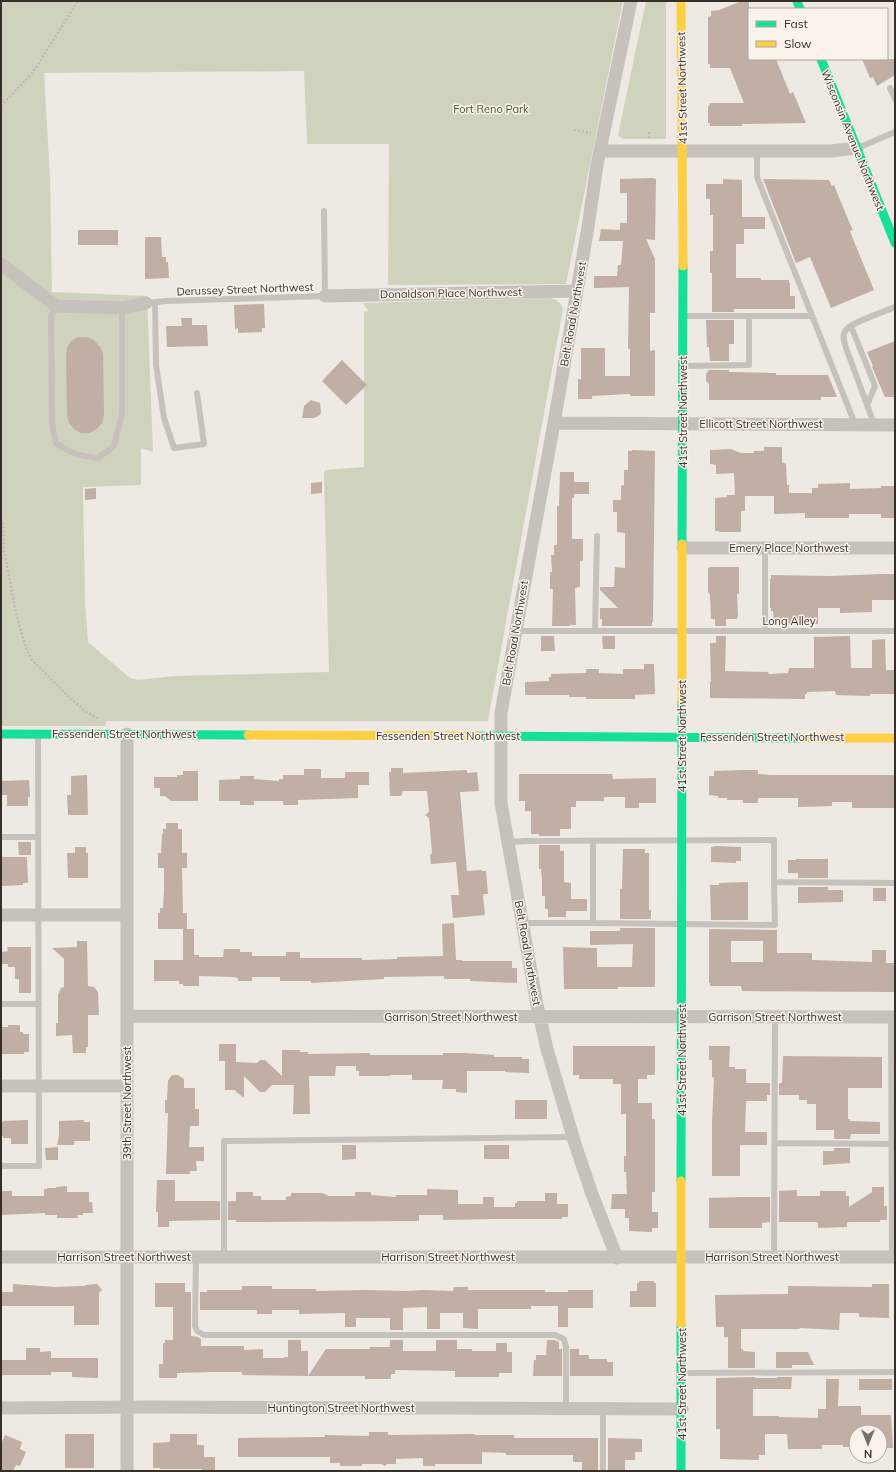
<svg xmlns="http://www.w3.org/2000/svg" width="896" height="1472" font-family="Mulish,sans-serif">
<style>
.green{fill:#cfd3be}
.building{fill:#c1aea5;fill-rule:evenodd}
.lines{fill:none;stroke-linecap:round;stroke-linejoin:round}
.path{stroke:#c0bab4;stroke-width:2.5;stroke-dasharray:2 2;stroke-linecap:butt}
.lane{stroke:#c7c1bc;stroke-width:6}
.street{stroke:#c7c1bc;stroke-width:13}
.fast{stroke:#16e098;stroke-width:9}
.slow{stroke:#ffcf43;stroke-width:9}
.labels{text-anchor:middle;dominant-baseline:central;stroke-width:3;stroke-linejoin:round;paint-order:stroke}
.street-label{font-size:11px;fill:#382f2a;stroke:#faf3eb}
.park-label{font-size:11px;fill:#47562e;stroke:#faf3eb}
</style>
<rect width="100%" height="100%" fill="#eee9e3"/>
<path class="green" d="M1 1H623L566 284 388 285 389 144H307L304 71 44 73 50 178 52 292 147 296 153 452 141 448V485L83 487 85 603 88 642 130 678 138 680 175 676 329 672 324 472 325 470 364 467V312L368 311 363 303 551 298C558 300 561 303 563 309L488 721H106V726H1Z
M646 1H666V139H624L620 137 618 135Z"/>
<path class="building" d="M742 1H749V59H776L790 94 793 92 806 123 742 124V126H710V123H708V106H709L710 103H744L730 68H710V64H708V17L711 16V11L719 10Z
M862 59H895V75L877 86 873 77 870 78Z
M652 178 656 179 655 240 646 239 655 259V313H650V351L655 350V396H630V394L592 396V399H578V379H581V348H605V376H630V349H628L629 287 594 288V276H617L618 265H621L623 241H599L601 229 620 230V223H627V193H620V179Z
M723 179 742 180V217H765V229H744V244H736V278H761V280H789V283H790V296H795V309H734V312H712V273H710V251H713V215H710V199H706V184H723Z
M763 179 829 180 832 186 834 185 850 224 853 230 850 231 853 239 874 290 831 308 810 257 796 263Z
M78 230H118V245H78Z
M145 237H161L162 257H166V262H168L169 278 145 279Z
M264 304 265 328H262V332L238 333V328L235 329 234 305Z
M181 318H192V325H207L208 346 167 347 166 326H182Z
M706 320H734V344H729V361H710L709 347H707Z
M78 337H86L94 340 100 347 103 354 104 415 102 423 97 429 89 433H81L74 429 69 423 67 416 66 355 67 348 71 341Z
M895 341V397H885L872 367 873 366 867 352Z
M342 360 367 385 346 405 322 381Z
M709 370H729V372L776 373V375H828L837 397H821V400H709V384L706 381V374Z
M311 400 320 403 321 412 320 415 314 418H302L304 406 306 404Z
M764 447H782V462L786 464 787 485H789V493H812V488H818V484L850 483V489L881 488V486H895V518H881V514H849V518H805V513L774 514V496H745V511H741V532H719V531H715V498L727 497V495H735L734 473 716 474V465L710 464V450L731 449 741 453H754V451H764Z
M632 450 655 451 653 622H652V626H602V619H600V608H618L600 590V587H614L615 567 625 568V533L617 532V512H613V500H621V486L624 485V470H628V451H632Z
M560 472H574V482H589V494H574V498H572V539H583V561H580V587L575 588 576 625H570V626H552L553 589H550V572H552L551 555H554V545H557V506H559Z
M322 482V493L311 494V483Z
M96 488V499L85 500V489Z
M710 567H739V594H737L738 617H737V619H726V626H715V619H711L710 595 708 592V568Z
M883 574H895V600H872V612L840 613V608H818V624H774L773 611H771V608H770V579H771V575L829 576Z
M541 636H554L555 651H541Z
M602 636H615V649H603Z
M716 636H726L725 671 768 672 769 674 788 673 789 668H814V637L850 636 851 668H872V640L885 639 886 670H895V694H870V696L836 695 835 691 807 692V694H805V699L710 698V682H711L710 643H716Z
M644 664H654L655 694 635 695V699H586V697H569V695H525V682L549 681V677H551V674L586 673V669H599V673L623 674V669H644Z
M391 768H403V773L467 770V773L477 772 479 791 460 792 467 871 482 870V871H486L488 894H484L483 896 485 915 453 918 451 895H459L456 862 431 864 430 855 432 853 429 818 425 815 429 812 427 791H403L401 796H390L389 772H391Z
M304 769H321V778H345V772H369V785H358V798L298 800V805H283V801H254V805H240V801H219V780L240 779V776H254V779L279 781V779H283V775H304Z
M743 770H758V774L771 775H895V808H852V802H832V806L798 807V798H758V803H743V800H727V798H718V796L709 795V776H714V771Z
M183 771H198V801H171L165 796H160V788H154V777H177V775H183Z
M519 774H612L613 779 656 778V803H639V808H625V797H604V801H576V807H571V829H560V836H539V834H531V811H525V801H519Z
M87 775 88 815H68L67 795H71V776Z
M29 780 30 797H28V806H7V795H1V781Z
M166 823H178V829H182V853H187V868H182L183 913H187V929H194V955H199V957H223L224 949H240V952H252V956H286V952H300V958H362V960L397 959V957L443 956 442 924 454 923 456 960H462V961H512V968H517V983L470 981V979H444V976L384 977V979L311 983V981H280V977H252V981H238V978L233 977 199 976V986H183V984H179V981H154V960H183V929H158V913H160V908H163L164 890V868H158V853H161L162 834H163V829H166Z
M18 842H31V855H19Z
M539 845H560V851H564V882L571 883V899H587V911H566V917H548V909H545V896H542V878L541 869H539Z
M716 846 741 847V861H736V863L711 862V847Z
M75 847H86V853H88V878H68L67 853H75Z
M623 849H645V853H649V910H651V919H620V889H622Z
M1 857H27L28 883H23V885L1 886Z
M796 859H828V878H798V873H788V860H796Z
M748 882V920H711L710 885H719V883Z
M798 887H828V890H843V902L798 903Z
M873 888H886V901H873Z
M620 928H655V987H618V989H564L563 947 597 948V967H632L633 944 590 945V931H620Z
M709 929 777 930V953H812V960L872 962V950H886V963H895V992L742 991 741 986H710V983H709ZM731 941H763V962H731Z
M77 941H87L88 986 94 987 98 992 99 1015H88V1047H86V1053H73L72 1035 56 1036V1023H58V995L61 988 64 987V959L52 948 77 947Z
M7 947H31V993H19V979H15V967H8V964H2V952L8 951Z
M8 1025H20V1032H23V1034H29V1052H24V1054H1V1027H8Z
M219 1044H236V1062L257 1063 260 1060H265L282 1076V1050H300V1052H308V1054L370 1053V1055H443V1053H465L494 1055V1057H522V1059H529V1073L505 1072V1071H467V1093L456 1092V1089H442L443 1080H412V1075H390V1076H359V1071H356V1066H336L335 1076H309L310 1114H293L294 1085H272L265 1092H260L244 1076V1098L234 1090H225V1061H219Z
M573 1046H655V1075H647V1079H638V1103H652V1119H655V1192H652V1212H658V1228H652V1232L629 1231V1218H625V1209H611L612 1194H627L626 1172H624V1156H626V1114H621V1084H613V1079H579V1075H573Z
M709 1046H730L729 1067H735V1069H746V1083H770V1095H767V1101H746L745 1132H767V1145H740V1176H712V1123L714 1078 712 1077V1060H709Z
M783 1056 882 1057V1088H848V1119H850V1121L880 1122V1134H851L850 1139H834V1130H816V1104H807V1100H799V1095H779V1083H782Z
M172 1075H178L184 1079V1088H195V1109H199V1126H190L189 1147H204V1161H196L197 1171H190V1174H166L168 1113H165V1100H167L168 1081Z
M515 1100H547V1119H515Z
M28 1120V1144H11V1138H3V1136H1V1122H3V1121Z
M84 1120V1122H90V1141H74V1145H57L59 1136V1121Z
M342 1145H356V1159L342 1160Z
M484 1145H509V1159H484Z
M58 1147V1160H46L45 1148Z
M834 1148H850V1163L823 1165V1151H834Z
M157 1180H175V1201H220V1220L169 1221V1227H158V1212H156Z
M67 1186V1192H89V1202H92L93 1213H83V1215H77L78 1218H57V1215H45V1213L1 1215V1191H12V1196H44V1189H47L48 1188H56V1187Z
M872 1187H884V1206H887V1220H880V1222H849L847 1223V1227L818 1228V1223L816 1222H779V1191L797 1190V1196H820V1191H846V1196H849V1207L872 1192Z
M427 1189 458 1190V1204H483V1197H494V1207H515V1203H517V1201H545V1193H557V1204H568V1217H562V1219H494L443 1220V1215H419V1221L236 1222V1220H228V1201H236V1192H253V1196H261V1199L262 1200H286V1197L291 1196V1193H322L329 1196H355V1192H371V1195L396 1197V1195H427Z
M743 1197H770V1222L762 1223V1228H709V1198Z
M639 1281H654V1283H656V1307H630V1291H637V1283H639Z
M155 1283H185V1292H191V1336L198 1337 201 1339V1346H244V1350L263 1349V1358H284V1357H288V1340H301V1351H308V1376L242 1375V1372H213L177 1373V1378H159V1364H163V1343H165V1340H173V1307H155Z
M13 1284 55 1287 84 1286 86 1285 97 1284 102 1290 99 1293V1325H74V1306H1V1292H13Z
M872 1284H889V1318L859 1317V1313H840L839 1330 799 1328 800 1329H741V1349H743V1351L755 1352V1368H728V1337H724V1327H716L715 1295 788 1294V1286L872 1287Z
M242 1286H272V1289H316V1291L366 1290 407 1291 423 1290 453 1291 454 1287H468V1290H545V1292H568V1290H593V1308H568V1327H558V1306H531V1309H478V1329L463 1328V1313H440V1329H427V1307L403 1308V1330H390V1318H356V1327H345V1313L299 1314V1310H272V1314H257V1310H200V1292H207V1290H242Z
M390 1340H403V1351H436V1340H457V1349H472V1351H496V1343H507V1352H512V1373H499V1377H455V1371L395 1370V1374H391V1379H365V1376H308L326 1349H370V1347H390Z
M547 1340H554L559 1342V1349H562V1376H533L534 1360H536V1355H546Z
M26 1348H40V1352L51 1351V1358H98V1378L72 1377V1372H51V1375H1V1360H26Z
M570 1349H579V1355H589V1359H607V1362H613V1376H570Z
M776 1352H808L814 1365H792V1368H776Z
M755 1377V1378H777V1377H792L791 1389H753V1416H779V1417L818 1418V1409H826V1379H839L838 1406H861V1415H891L893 1448H880V1432H856V1447H843V1445H822V1449H788L787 1434H765V1455H759V1460L720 1459V1429H716V1378Z
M859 1379H892V1390H859Z
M369 1432H388V1435L475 1434V1435H514V1438H598V1471H582V1462H573V1455H506V1453L482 1452V1464H435V1466H423V1458L396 1459V1464H387L385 1466 381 1464H362V1466H340V1463H330V1457H238V1438L325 1437V1435L369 1436Z
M65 1434H94V1468H65Z
M170 1434H197V1445H204V1457H215V1471H202V1469H160V1468H153V1443L170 1442Z
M5 1435 22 1442 20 1449 26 1452 20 1466 16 1465 13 1471H1V1444Z
M608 1438 642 1439V1452H635V1460H625V1471H608Z"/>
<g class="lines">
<path class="path" d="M1 106 33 72 78 1
M574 130 591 133
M649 132V137H650
M1 519 3 522 4 550 16 613 26 648 32 660 71 699 85 711 98 719"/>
<path class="lane" d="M890 88 895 99
M860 147 895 132
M757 152V177L855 424
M155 302 156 365 164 418 174 448 204 444 197 393
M146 303 166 301 325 296 324 211
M56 306 51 316 52 423 56 443C71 454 81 456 98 458L114 446 122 414V308
M683 316H812
M851 326 875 386 867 405
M684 366 749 365V316
M874 424 845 345C844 340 842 334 846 330 852 322 884 312 895 307
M765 548V631
M515 631H895
M595 631 597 536
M1 837H38
M508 842 527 841 774 840V882L895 883
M593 842V923L775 925 774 882
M523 923H593
M1 1004H39
M891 1017 892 1257
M775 1143 892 1144
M1 1166H39L38 736
M196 1257 195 1326 197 1331 204 1335H555L564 1339 566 1347V1409
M224 1257V1141L573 1137
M774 1257 775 1017
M683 1373 895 1372
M603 1409V1471"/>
<path class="street" d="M600 151H831L857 148
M1 264 56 306 122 308 146 303
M325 296 577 291
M554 423 895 425
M683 548H895
M1 915H127
M127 1016 895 1017
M1 1086H127
M1 1257H895
M617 1258 592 1194 575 1144 547 1049 537 1005 501 803V713L554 423 588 227 597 165 631 1
M1 1408 147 1407 682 1409
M127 1471V734"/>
<path class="fast" d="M797 1 800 9
M821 59 895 243
M682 544 683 266
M1 734 248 735
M478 736 799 738
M681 1181 682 701
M681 1471V1324"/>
<path class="slow" d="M681 1 683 266
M682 701V544
M248 735 478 736
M799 738H895
M681 1324V1181"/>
</g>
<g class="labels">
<g class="street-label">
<text transform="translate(682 88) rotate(-91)">41st Street Northwest</text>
<text transform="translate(853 140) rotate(68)">Wisconsin Avenue Northwest</text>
<text transform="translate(245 289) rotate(-2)">Derussey Street Northwest</text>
<text transform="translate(451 293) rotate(-1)">Donaldson Place Northwest</text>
<text transform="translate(573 314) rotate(-80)">Belt Road Northwest</text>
<text transform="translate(683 412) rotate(-90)">41st Street Northwest</text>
<text x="761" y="424">Ellicott Street Northwest</text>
<text x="789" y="548">Emery Place Northwest</text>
<text x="789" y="621">Long Alley</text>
<text transform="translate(515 633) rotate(-80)">Belt Road Northwest</text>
<text x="124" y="734">Fessenden Street Northwest</text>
<text x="448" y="736">Fessenden Street Northwest</text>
<text transform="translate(682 736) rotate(-90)">41st Street Northwest</text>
<text x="772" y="737">Fessenden Street Northwest</text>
<text transform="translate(528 953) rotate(80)">Belt Road Northwest</text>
<text x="451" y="1017">Garrison Street Northwest</text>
<text x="775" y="1017">Garrison Street Northwest</text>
<text transform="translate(682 1060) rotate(-90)">41st Street Northwest</text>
<text transform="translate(127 1103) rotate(-90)">39th Street Northwest</text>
<text x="124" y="1257">Harrison Street Northwest</text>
<text x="448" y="1257">Harrison Street Northwest</text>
<text x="772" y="1257">Harrison Street Northwest</text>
<text transform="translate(682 1384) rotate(-90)">41st Street Northwest</text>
<text x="341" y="1408">Huntington Street Northwest</text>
</g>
<g class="park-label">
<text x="491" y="109">Fort Reno Park</text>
</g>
</g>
<rect width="896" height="1472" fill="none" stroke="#382f2a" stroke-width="4"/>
<rect x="748" y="8" width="140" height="52" fill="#faf3eb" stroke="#aca59e"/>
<rect x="756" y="21" width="20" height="6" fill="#16e098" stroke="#aca59e"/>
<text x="784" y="28" font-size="12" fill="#382f2a">Fast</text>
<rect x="756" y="41" width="20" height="6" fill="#ffcf43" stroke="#aca59e"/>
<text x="784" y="48" font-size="12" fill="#382f2a">Slow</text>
<g transform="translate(868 1444) rotate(180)"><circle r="19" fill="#faf3eb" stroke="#aca59e"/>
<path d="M0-3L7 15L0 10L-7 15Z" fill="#78706b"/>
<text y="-6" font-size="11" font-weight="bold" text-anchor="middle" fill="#382f2a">N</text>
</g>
</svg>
